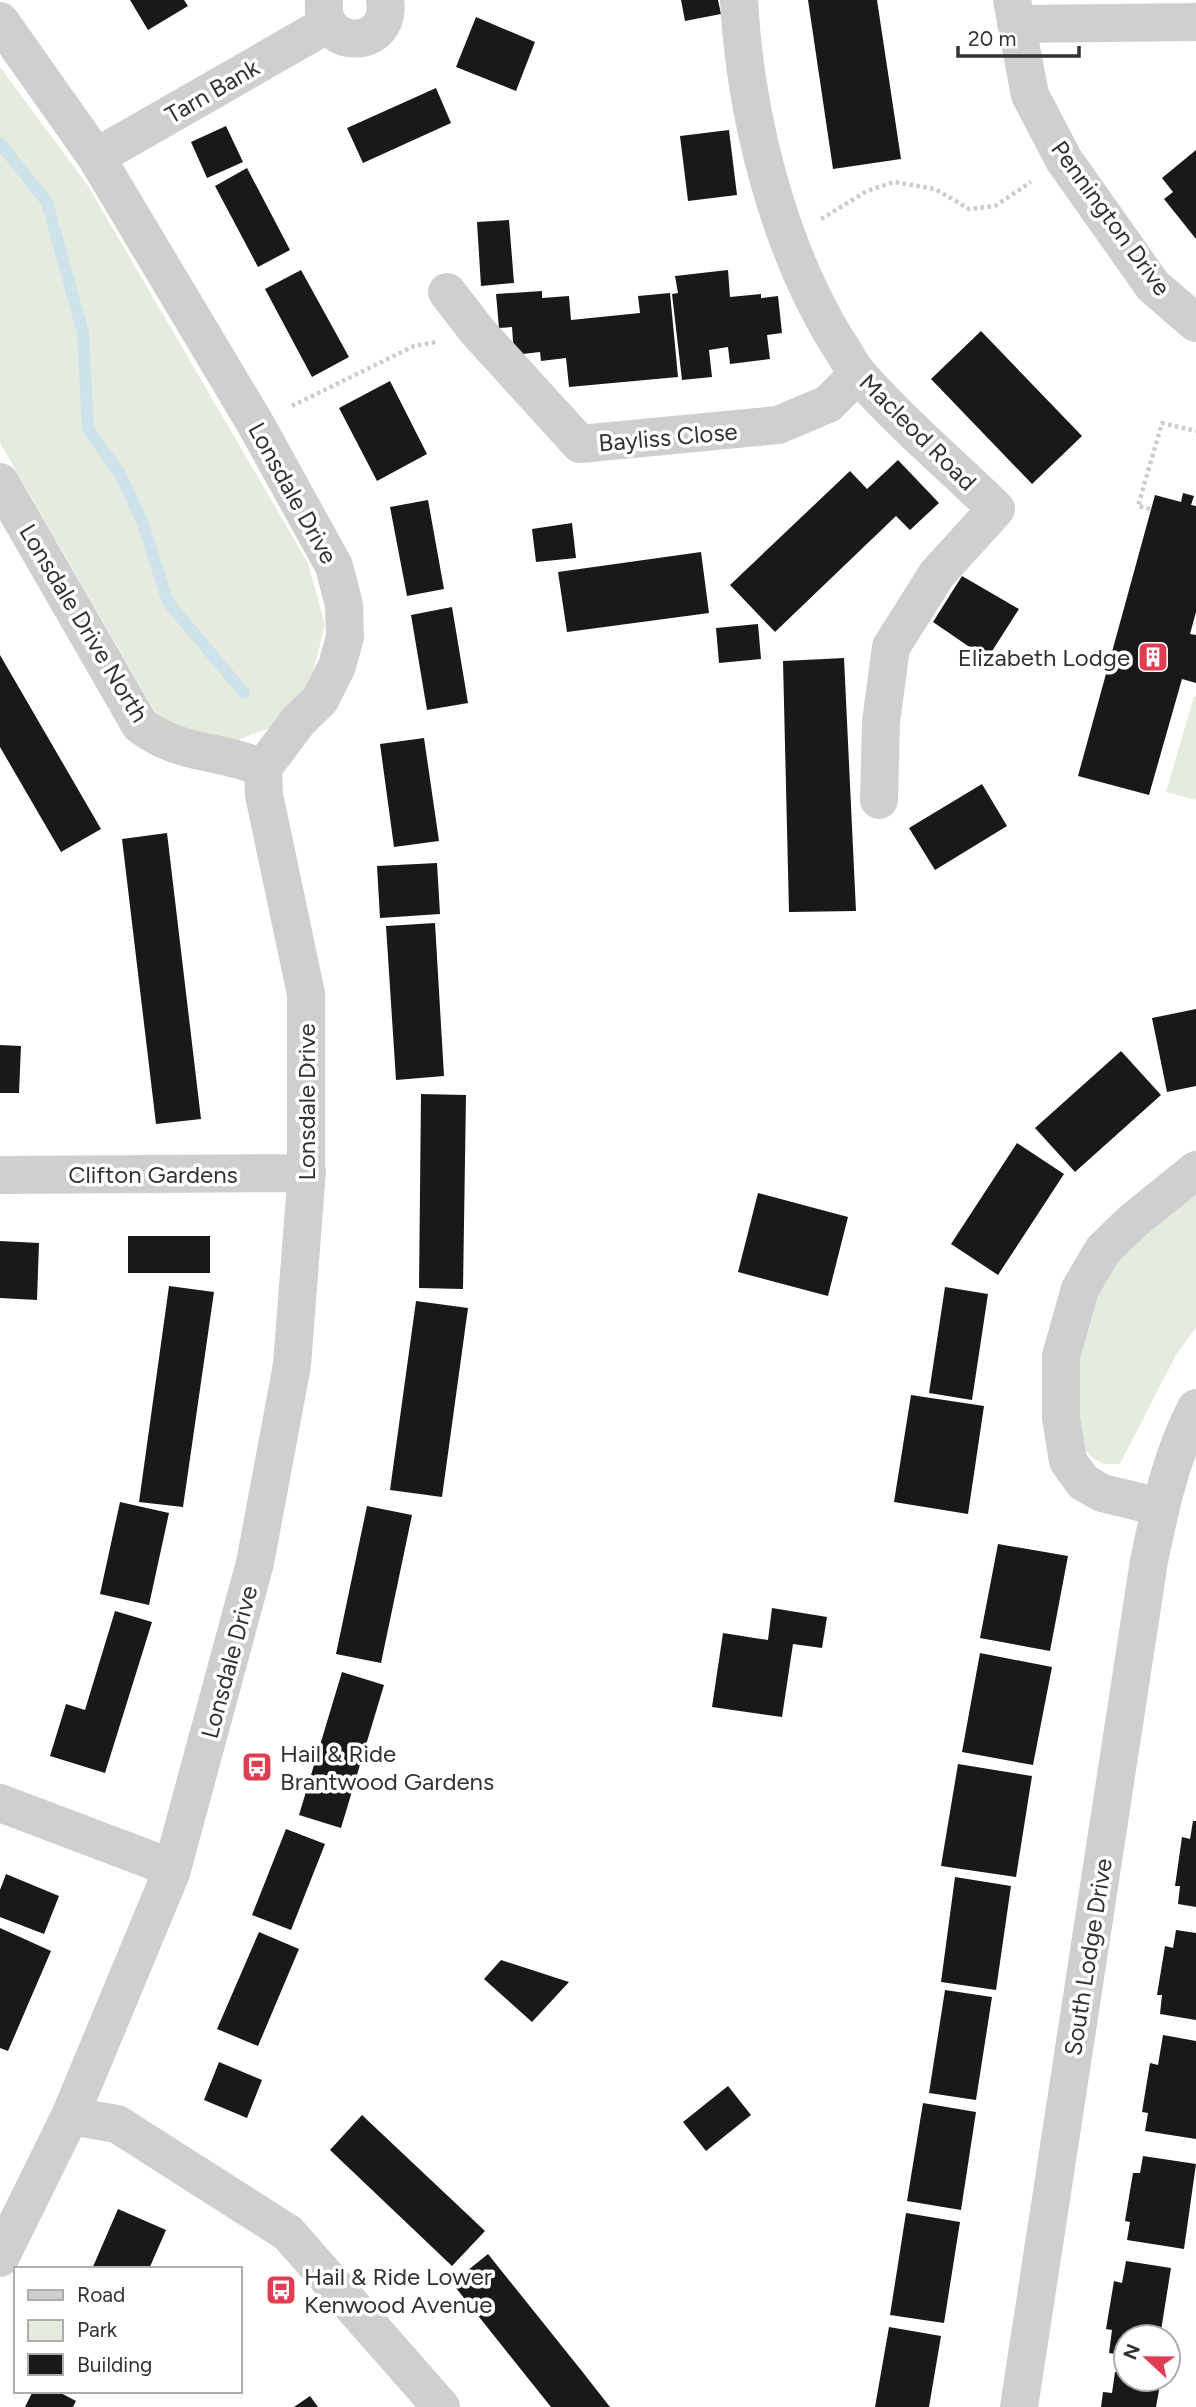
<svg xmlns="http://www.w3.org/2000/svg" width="1196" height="2407" font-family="Figtree,sans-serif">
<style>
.green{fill:#e5ebde}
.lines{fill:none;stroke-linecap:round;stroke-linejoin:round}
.stream{stroke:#cee2ec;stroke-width:12}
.building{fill:#191919}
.path{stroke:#ccc;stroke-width:4.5;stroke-dasharray:3.5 3.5;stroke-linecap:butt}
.minor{stroke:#cfcfcf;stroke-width:38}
.labels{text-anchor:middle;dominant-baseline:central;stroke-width:7;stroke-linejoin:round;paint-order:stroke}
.street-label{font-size:24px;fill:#323232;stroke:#fff}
.poi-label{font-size:24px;fill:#323232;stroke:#fff;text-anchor:start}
</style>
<rect width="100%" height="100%" fill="#fff"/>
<path class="green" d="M0 67 88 186 308 563 325 625 308 692 273 727 238 740 186 737 154 710 0 443Z
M1194 696 1196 697V800L1166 792Z
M1196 1183V1328L1177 1353 1120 1464H1104L1091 1457 1082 1446 1076 1421 1078 1337 1099 1274Z"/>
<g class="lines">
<path class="stream" d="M0 143 47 202 83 333 88 429 120 474 142 521 168 602 244 693"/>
</g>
<path class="building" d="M130 0H184L188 6 148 30Z
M681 0H718L721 14 685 21Z
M808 0H877L901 159 833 169Z
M476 17 535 42 516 91 456 67Z
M436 88 451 123 363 163 347 128Z
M226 126 243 162 207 178 191 142Z
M729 130 737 195 688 201 680 136Z
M1196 150V239L1164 199 1173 192 1162 178Z
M247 168 290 250 258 267 215 186Z
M509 220 514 283 481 286 477 222Z
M301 270 349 357 312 377 265 289Z
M728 270 730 297 761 294V298L778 296 782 333 767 335 770 359 730 364 728 347 709 350 712 377 682 380 672 294 678 293 675 276Z
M542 291V298L569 296 571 320 640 313 638 296 670 293 678 377 569 387 566 358 541 361 540 352 514 355 512 327 499 328 496 294Z
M981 331 1082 436 1032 484 931 379Z
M390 381 427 454 377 481 339 408Z
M898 460 939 503 910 530 896 516 775 632 730 585 850 471 867 489Z
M1183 493 1194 496 1191 505 1196 506V612L1190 634 1196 635V683L1182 679 1149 795 1078 776 1155 495 1181 502Z
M428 500 444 589 407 596 390 507Z
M572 523 576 558 536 562 532 529Z
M701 552 709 613 567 632 558 572Z
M962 576 1019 609 987 659 933 622Z
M452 607 468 703 427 710 411 615Z
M758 624 761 659 719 663 716 628Z
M0 655 101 829 61 852 0 747Z
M844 658 856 911 789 912 783 661Z
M424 738 439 841 394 847 380 744Z
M982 784 1007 826 935 870 909 828Z
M167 833 201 1119 156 1124 122 839Z
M437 863 440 914 380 918 377 866Z
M435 923 444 1076 396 1080 386 926Z
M1196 1009V1086L1167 1092 1152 1018Z
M0 1045 21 1046 19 1093H0Z
M1121 1051 1161 1095 1075 1172 1035 1128Z
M421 1094 466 1095 463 1289 419 1288Z
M1017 1143 1064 1174 998 1275 951 1244Z
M758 1193 848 1217 828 1296 738 1272Z
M128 1236H210V1273H128Z
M0 1241 39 1243 37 1300 0 1298Z
M169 1286 214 1292 183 1507 139 1502Z
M945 1287 988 1294 972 1400 929 1393Z
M416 1301 468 1308 442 1497 390 1490Z
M911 1395 984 1406 968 1514 894 1502Z
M120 1502 169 1513 149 1605 100 1594Z
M367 1506 412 1515 381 1663 336 1654Z
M998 1544 1068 1556 1050 1651 980 1638Z
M772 1608 827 1617 822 1648 793 1644 782 1717 712 1707 723 1633 768 1640Z
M115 1611 152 1622 105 1773 50 1756 66 1704 85 1710Z
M980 1653 1052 1667 1033 1765 962 1752Z
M342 1672 384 1685 341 1828 299 1815Z
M958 1764 1032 1776 1016 1877 941 1866Z
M1193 1821H1196V1907L1178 1904 1180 1886H1175L1182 1837 1190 1839Z
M286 1829 325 1844 291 1930 252 1915Z
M6 1874 59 1896 44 1934 0 1917V1890Z
M955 1877 1011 1886 996 1990 941 1982Z
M0 1928 51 1951 8 2051 0 2048Z
M1176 1930 1196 1933V2020L1160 2014 1162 1995H1157L1165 1946 1173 1948Z
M259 1932 299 1949 258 2046 217 2029Z
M501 1960 569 1982 532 2022 484 1979Z
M945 1990 992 1997 976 2100 929 2093Z
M1163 2035 1196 2041V2139L1145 2131 1148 2113 1142 2112 1150 2063 1158 2065Z
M219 2062 262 2080 247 2118 204 2100Z
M728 2086 751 2115 706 2151 683 2122Z
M923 2103 976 2112 961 2210 907 2201Z
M362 2115 485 2231 452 2266 330 2150Z
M1143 2156 1196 2164 1184 2249 1127 2240 1130 2222 1125 2221 1133 2173H1140Z
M118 2209 166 2230 149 2269H92Z
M906 2213 960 2222 944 2323 890 2315Z
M488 2254 581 2370 610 2407H551L452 2283Z
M1126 2261 1171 2268 1160 2337H1126V2356L1109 2353 1112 2330 1106 2329 1114 2281 1122 2283Z
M889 2327 941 2336 929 2407H875Z
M1115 2372 1126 2373V2379H1161L1156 2407H1101L1103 2392 1112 2393Z
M33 2391H57L76 2401 73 2407H25Z
M310 2396 318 2407H294Z"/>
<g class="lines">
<path class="path" d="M821 219 867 191 894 182 935 189 969 209 995 206 1031 182
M292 406 414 346 436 342
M1150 509 1138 506 1162 423 1196 431"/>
<path class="minor" d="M739 0C745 113 777 243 836 340 844 351 850 365 859 375 901 423 951 465 996 509L937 574 891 647 881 722 879 800
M1012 0 1030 95 1064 160 1153 286 1196 323
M324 2C319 51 393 51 385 0
M0 21 96 157 255 423 334 566 344 605 345 637 337 666 320 700 299 720 263 768 264 795 306 994V1183L292 1365 255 1563 171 1873 70 2116 0 2258
M1016 24 1196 22
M96 157 328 24
M447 292 478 332 580 444 778 425 828 404 858 374
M0 482 140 725C181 756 218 749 263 768
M0 1175 307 1173
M1160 1507 1102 1493 1083 1482 1068 1461 1061 1418V1356L1080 1289 1103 1250 1133 1221 1196 1170
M0 1803 172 1868
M70 2116 117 2124 288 2233 441 2407
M1019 2407 1149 1561C1160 1508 1171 1456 1196 1408"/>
</g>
<defs>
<g id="building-square" transform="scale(1.575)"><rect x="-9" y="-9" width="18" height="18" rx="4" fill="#df3d52" stroke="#fff"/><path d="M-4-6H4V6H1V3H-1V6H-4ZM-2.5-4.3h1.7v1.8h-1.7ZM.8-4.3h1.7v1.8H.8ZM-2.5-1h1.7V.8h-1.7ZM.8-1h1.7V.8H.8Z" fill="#fff"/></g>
<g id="bus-square" transform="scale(1.575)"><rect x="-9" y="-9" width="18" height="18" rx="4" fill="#df3d52" stroke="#fff"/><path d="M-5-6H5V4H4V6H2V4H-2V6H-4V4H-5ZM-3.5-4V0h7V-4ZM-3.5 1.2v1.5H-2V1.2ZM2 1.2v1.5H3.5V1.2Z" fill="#fff"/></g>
</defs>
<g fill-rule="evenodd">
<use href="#building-square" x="1153" y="657"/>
<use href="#bus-square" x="257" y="1767"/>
<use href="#bus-square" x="281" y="2290"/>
</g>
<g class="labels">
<g class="street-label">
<text transform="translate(212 91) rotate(-30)">Tarn Bank</text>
<text transform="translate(1111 218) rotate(54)">Pennington Drive</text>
<text transform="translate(918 432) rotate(45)">Macleod Road</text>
<text transform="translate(668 437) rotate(-5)">Bayliss Close</text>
<text transform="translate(293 493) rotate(61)">Lonsdale Drive</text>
<text transform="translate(84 623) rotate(59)">Lonsdale Drive North</text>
<text transform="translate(306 1102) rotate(-90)">Lonsdale Drive</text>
<text x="153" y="1174">Clifton Gardens</text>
<text transform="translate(229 1662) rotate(-75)">Lonsdale Drive</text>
<text transform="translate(1088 1957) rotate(-81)">South Lodge Drive</text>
</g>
<g class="poi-label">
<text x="1130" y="657" text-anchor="end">Elizabeth Lodge</text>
<text x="280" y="1753">Hail &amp; Ride<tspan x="280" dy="28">Brantwood Gardens</tspan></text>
<text x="304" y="2276">Hail &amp; Ride Lower<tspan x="304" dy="28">Kenwood Avenue</tspan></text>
</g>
</g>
<rect x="14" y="2267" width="228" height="126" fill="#ffffff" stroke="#adadad" stroke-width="2"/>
<rect x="28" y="2290" width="35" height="10" fill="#cfcfcf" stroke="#adadad" stroke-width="2"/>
<text x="77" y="2302" font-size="21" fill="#323232">Road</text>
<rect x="28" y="2320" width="35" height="21" fill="#e5ebde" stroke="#adadad" stroke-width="2"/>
<text x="77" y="2337" font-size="21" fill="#323232">Park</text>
<rect x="28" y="2354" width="35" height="21" fill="#191919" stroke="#adadad" stroke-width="2"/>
<text x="77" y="2372" font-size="21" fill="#323232">Building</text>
<g transform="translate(1147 2358) rotate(292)"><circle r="33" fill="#ffffff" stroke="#adadad" stroke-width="2"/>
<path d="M0-5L12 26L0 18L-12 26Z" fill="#df3d52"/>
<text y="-10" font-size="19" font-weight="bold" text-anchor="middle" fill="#323232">N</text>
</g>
<path d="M958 46v10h121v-10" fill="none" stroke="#323232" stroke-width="3.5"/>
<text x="968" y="46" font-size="21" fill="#323232" stroke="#ffffff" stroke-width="5" paint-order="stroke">20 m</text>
</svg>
